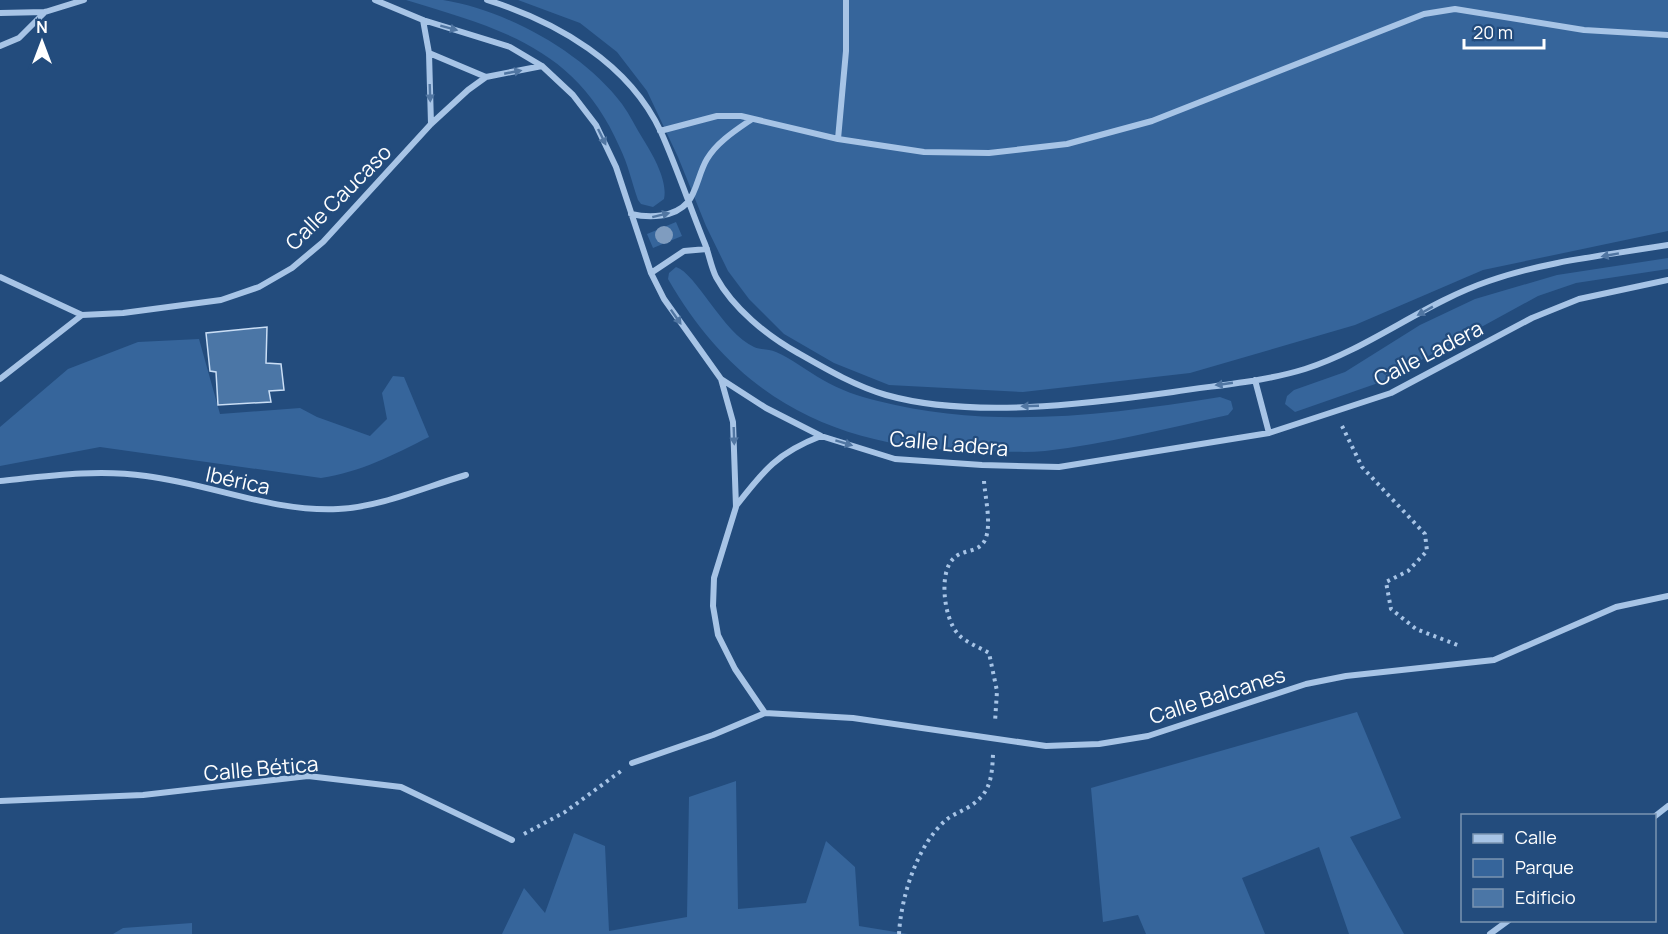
<svg xmlns="http://www.w3.org/2000/svg" width="1668" height="934" font-family="Manrope,sans-serif">
<style>
.green{fill:#36659b}
.building{fill:#4b76a6;stroke:#cadef5;stroke-width:1.5}
.lines{fill:none;stroke-linecap:round;stroke-linejoin:round}
.path{stroke:#a7c4e6;stroke-width:4;stroke-dasharray:3 4.5;stroke-linecap:butt}
.street{stroke:#a7c4e6;stroke-width:6}
.tree{fill:#7f9cbf}
.oneway{fill:#5176a2}
.labels{text-anchor:middle;dominant-baseline:central;stroke-width:4.5;stroke-linejoin:round;paint-order:stroke}
.street-label{font-size:21px;fill:#fff;stroke:#234c7d}
</style>
<rect width="100%" height="100%" fill="#234c7d"/>
<path class="green" d="M406 0C418 0 431 0 443 0 506 10 583 52 622 104 630 115 636 128 643 139 653 155 668 181 664 199L653 207 641 204 638 200C632 183 628 164 620 148 577 48 501 29 406 0Z
M518 0H1668V231L1483 270 1355 325 1190 373 1023 392 889 385 834 363 784 334 749 299 728 271 706 226 678 157 647 91 617 52 580 23Z
M676 222 682 236 653 248 647 234Z
M1668 258V269L1576 283 1538 296 1381 382 1295 412 1285 404 1287 396 1294 390 1345 372 1420 325 1475 299 1557 275Z
M676 267C696 273 723 333 754 347 761 350 769 349 776 352 792 359 807 371 823 380 838 389 860 397 878 401 991 430 1107 415 1220 397L1231 401 1233 409 1228 415C1168 428 1106 444 1045 451 1024 453 1002 451 981 451 842 450 739 403 668 279L669 273Z
M199 339 220 414 300 408 317 417 370 436 387 419 382 393 393 376 404 377 429 437C393 455 361 472 321 478L100 447 0 466V427L68 369 138 342Z
M1357 712 1401 818 1350 837 1404 934H1349L1319 847 1242 878 1265 934H1146L1138 915 1103 922 1091 788Z
M736 781 738 909 806 903 826 841 855 867 859 926 908 934H502L524 888 545 913 574 833 605 846 609 931 687 917 689 797Z
M192 923V934H113L123 928Z"/>
<path class="building" d="M267 327 266 363 281 364 284 390 269 391 271 402 218 405 216 372 210 371 206 333Z"/>
<g class="lines">
<path class="path" d="M1342 426 1362 467 1425 534 1427 551 1408 571 1386 582 1391 609 1416 629 1460 646
M984 481C985 497 992 525 985 540 979 553 963 549 954 558 938 572 944 619 958 634 965 642 979 647 989 653L997 691 995 722
M524 834 565 812 621 771
M899 934C901 897 917 845 946 820 952 815 960 812 967 808 990 795 992 779 993 754"/>
<path class="street" d="M375 0 423 20 510 47 542 66 573 95 596 125 616 167 651 273 664 299 721 379 766 408 821 436 895 459 982 465 1059 467 1269 433 1391 393 1532 318 1579 299 1668 280
M487 0C557 22 629 63 661 132 677 168 690 207 705 244 709 254 711 267 716 277 733 308 767 336 798 353 826 369 855 386 886 395 971 419 1087 404 1173 392 1217 385 1263 382 1305 369 1370 348 1424 303 1489 281 1546 261 1609 255 1668 245
M0 13 45 12 84 0
M423 20 429 53 431 124
M0 46 19 38 45 12
M429 53 486 77
M660 131 717 116H741L838 139 924 152 989 153 1067 144 1152 121 1424 14 1455 9 1584 30 1668 35
M838 139 846 51V0
M631 214C649 218 674 218 688 202 697 191 699 172 707 159 717 142 736 130 752 119
M651 273 684 251 707 249
M0 277 82 315
M0 379 82 315 123 313 221 300 259 287 292 268 323 242 431 124 468 90 486 77 542 66
M721 379 733 422 736 507 714 578 713 606 718 635 735 669 765 713
M1255 380 1269 433
M0 481C48 476 97 469 146 476 211 484 271 512 338 509 381 507 425 487 466 475
M736 506C764 470 777 453 821 436
M632 763 713 735 765 713 853 718 1046 746 1099 744 1148 736 1306 684 1346 676 1494 660 1616 607 1668 596
M0 801 143 795 308 776 401 787 512 840
M1654 817 1668 806
M1490 934 1509 920"/>
</g>
<circle class="tree" cx="664" cy="235" r="9"/>
<defs><path id="oneway-solid" d="M-6-.8H1V-3.2L6.5 0L1 3.2V.8H-6Z" transform="scale(1.5)"/></defs>
<g class="oneway">
<use href="#oneway-solid" transform="translate(449 28) rotate(15)"/>
<use href="#oneway-solid" transform="translate(513 72) rotate(-11)"/>
<use href="#oneway-solid" transform="translate(430 93) rotate(88)"/>
<use href="#oneway-solid" transform="translate(602 137) rotate(64)"/>
<use href="#oneway-solid" transform="translate(661 215) rotate(-14)"/>
<use href="#oneway-solid" transform="translate(1610 255) rotate(170)"/>
<use href="#oneway-solid" transform="translate(1425 311) rotate(151)"/>
<use href="#oneway-solid" transform="translate(676 317) rotate(55)"/>
<use href="#oneway-solid" transform="translate(1224 384) rotate(172)"/>
<use href="#oneway-solid" transform="translate(1030 406) rotate(178)"/>
<use href="#oneway-solid" transform="translate(734 436) rotate(88)"/>
<use href="#oneway-solid" transform="translate(844 443) rotate(17)"/>
</g>
<g class="labels">
<g class="street-label">
<text transform="translate(338 197) rotate(-45)">Calle Caucaso</text>
<text transform="translate(1428 353) rotate(-27)">Calle Ladera</text>
<text transform="translate(949 443) rotate(5)">Calle Ladera</text>
<text transform="translate(238 480) rotate(12)">Ibérica</text>
<text transform="translate(1217 695) rotate(-18)">Calle Balcanes</text>
<text transform="translate(261 768) rotate(-5)">Calle Bética</text>
</g>
</g>
<rect x="1461" y="814" width="195" height="108" fill="#234c7d" stroke="#7b94b1" stroke-width="1.5"/>
<rect x="1473" y="834" width="30" height="9" fill="#a7c4e6" stroke="#7b94b1" stroke-width="1.5"/>
<text x="1515" y="844" font-size="18" fill="#ffffff">Calle</text>
<rect x="1473" y="859" width="30" height="18" fill="#36659b" stroke="#7b94b1" stroke-width="1.5"/>
<text x="1515" y="874" font-size="18" fill="#ffffff">Parque</text>
<rect x="1473" y="889" width="30" height="18" fill="#4b76a6" stroke="#7b94b1" stroke-width="1.5"/>
<text x="1515" y="904" font-size="18" fill="#ffffff">Edificio</text>
<g transform="translate(42 42)" stroke="#234c7d" stroke-width="4.5" paint-order="stroke">
<path d="M0-4.5L10 22L0 15L-10 22Z" fill="#ffffff"/>
<text y="-9" font-size="16" font-weight="bold" text-anchor="middle" fill="#ffffff">N</text>
</g>
<path d="M1464 39v9h80v-9" fill="none" stroke="#ffffff" stroke-width="3"/>
<text x="1473" y="39" font-size="18" fill="#ffffff" stroke="#234c7d" stroke-width="4.5" paint-order="stroke">20 m</text>
</svg>
